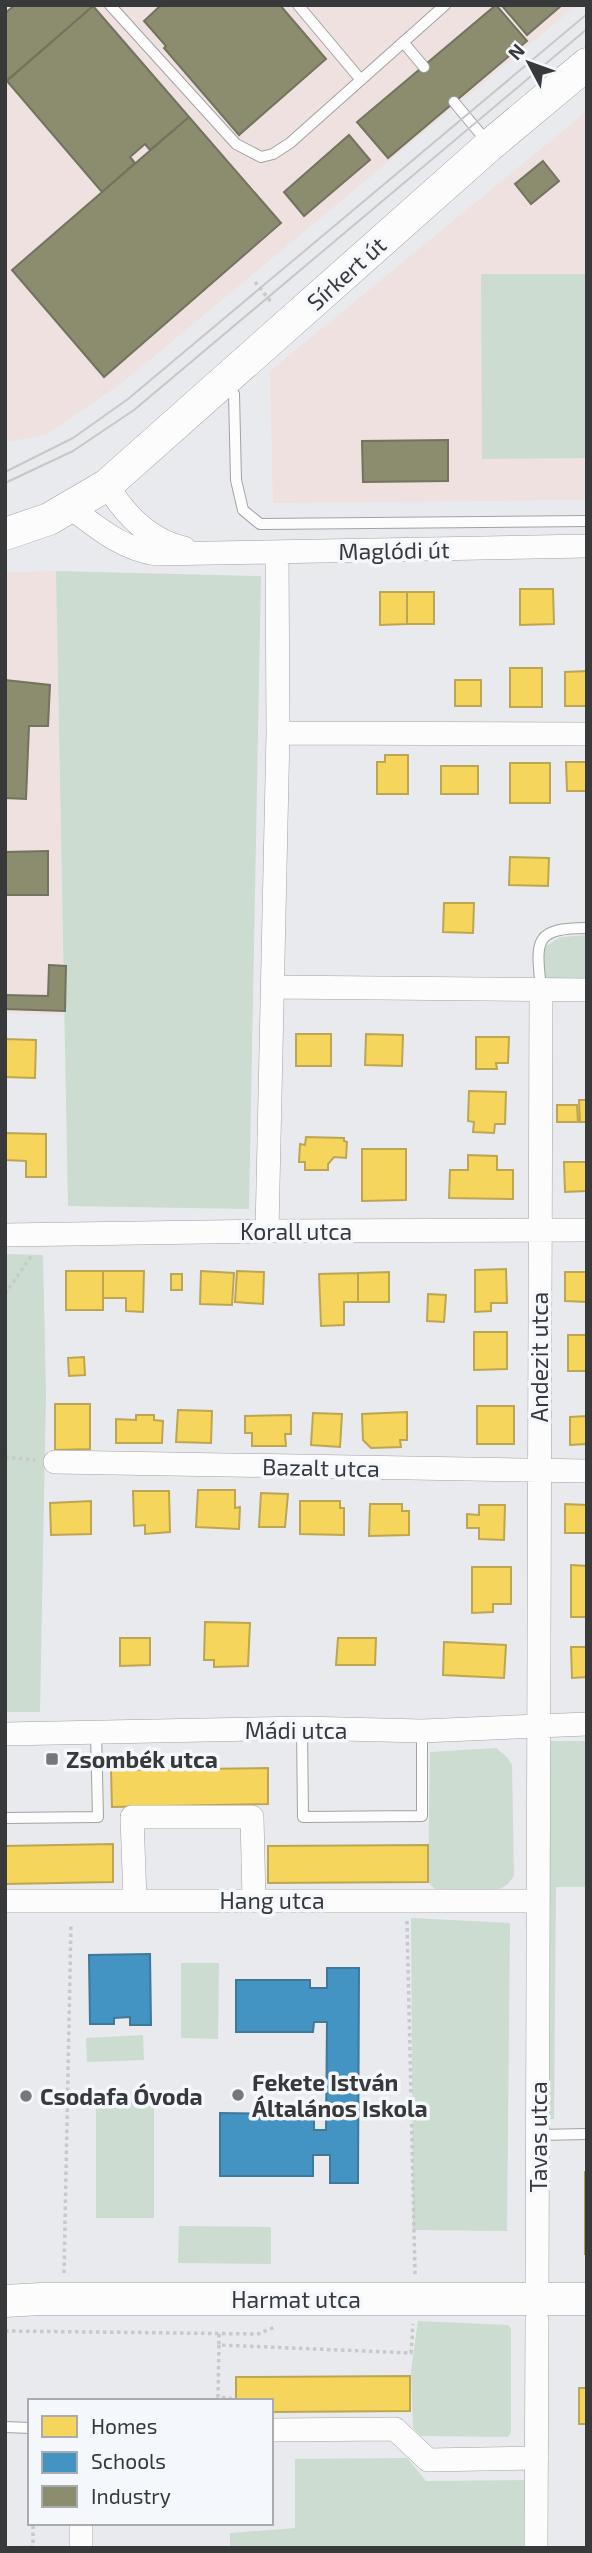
<svg xmlns="http://www.w3.org/2000/svg" width="592" height="2553" font-family="'Exo 2',sans-serif">
<style>
.industrial{fill:#eee1df}
.green{fill:#ccdcd0}
.homes{fill:#f6d55c;stroke:#bda652;stroke-width:2}
.schools{fill:#4393c3;stroke:#40789a;stroke-width:2}
.industry{fill:#8c8c6e;stroke:#73735f;stroke-width:2}
.lines{fill:none;stroke-linecap:round;stroke-linejoin:round}
.lane-casing{stroke:#a2a2a5;stroke-width:12}
.street-casing{stroke:#a2a2a5;stroke-width:24}
.secondary-casing{stroke:#a2a2a5;stroke-width:33}
.path{stroke:#c8c9cb;stroke-width:3.5;stroke-dasharray:3.5 3.5;stroke-linecap:butt}
.lane{stroke:#fcfcfc;stroke-width:10}
.street{stroke:#fcfcfc;stroke-width:23}
.secondary{stroke:#fcfcfc;stroke-width:32}
.tram{stroke:#c7c7c8;stroke-width:2}
.poi-dot{fill:#767779;stroke:#f4f7fc;stroke-width:2.5}
.labels{text-anchor:middle;dominant-baseline:central;stroke-width:7;stroke-linejoin:round;paint-order:stroke}
.street-label{font-size:23px;fill:#38393b;stroke:#f4f7fc}
.poi-label{font-size:23px;font-weight:bold;fill:#38393b;stroke:#f4f7fc;text-anchor:start}
</style>
<rect width="100%" height="100%" fill="#e9eaed"/>
<path class="industrial" d="M5 5H577L123 382 46 435 5 442Z
M587 111V500L273 503 270 371Z
M56 571 64 1015 5 1013V572Z"/>
<path class="green" d="M481 274H587V458L482 459Z
M56 571 261 576 249 1209 68 1206Z
M587 935V981L542 978 544 947 561 937Z
M5 1254 43 1255 46 1393 40 1712H5Z
M544 1741H587V1887H556L554 2119H542Z
M496 1748 507 1757 512 1765 514 1876 508 1884 500 1889 436 1890 428 1882 430 1752Z
M411 1918 510 1923 507 2231 413 2230Z
M181 1963H219L218 2039 181 2038Z
M143 2035 144 2060 87 2062 86 2038Z
M154 2092V2218H96V2093Z
M179 2226 271 2227V2264L178 2263Z
M418 2321 508 2325 511 2329V2432L508 2437 421 2436 413 2428 411 2370Z
M407 2458 426 2481 536 2480V2548H230V2533L295 2528V2459Z"/>
<path class="homes" d="M520 589H553L554 624 520 625Z
M380 592H407V624L380 625Z
M407 592H434V624H407Z
M510 668H542V707H510Z
M587 671V706H565V672Z
M455 680H481V706H455Z
M385 755H408V794H377V762H385Z
M566 762H587V791H567Z
M510 763H550V803H510Z
M441 766H478V794H441Z
M510 857 549 858 548 886 509 885Z
M444 903H474L473 933 443 932Z
M296 1034H331V1066H296Z
M366 1034 403 1035 402 1066 365 1065Z
M476 1037H509L508 1063H496L497 1069H476Z
M5 1039 36 1040 35 1078 5 1077Z
M469 1091 506 1092 505 1124H495L494 1133 473 1132 474 1122 468 1121Z
M579 1100H587V1122H580Z
M557 1105H577L578 1122H557Z
M6 1133 46 1134V1177H26V1161L5 1160Z
M306 1137 344 1138V1141L347 1142 346 1158 334 1157 328 1164V1170H305V1162H299L300 1144 305 1145Z
M362 1149H406V1200L362 1201Z
M468 1155 497 1156V1170H513V1199L449 1198 450 1170H468Z
M564 1162H587V1191L565 1192Z
M506 1269 507 1303H491V1311L475 1312V1270Z
M66 1271H103V1310H66Z
M103 1271H144L143 1312 126 1311V1298H103Z
M201 1271 234 1273 232 1305 200 1304Z
M237 1271 264 1272 263 1304 235 1302Z
M389 1272V1302H358V1273Z
M565 1272H587V1302L565 1301Z
M358 1273V1302H344V1325L321 1326 319 1274Z
M171 1274H182V1290H171Z
M428 1294 446 1295 444 1322 427 1321Z
M474 1332H507V1369L474 1370Z
M568 1335H587V1371H568Z
M84 1357 85 1375 69 1376 68 1358Z
M55 1404H90V1449L55 1450Z
M477 1406H514V1444H477Z
M178 1410 212 1411 211 1443 176 1442Z
M407 1412V1440H400L401 1447 371 1448 363 1440 362 1414Z
M313 1413 342 1414 340 1447 311 1445Z
M136 1415H154V1420L163 1421 162 1443H116V1419L136 1420Z
M291 1415V1434H285L286 1446H252V1433H245V1416Z
M587 1416V1444L570 1445V1417Z
M198 1490H235V1508L240 1507 239 1529 196 1527Z
M133 1491H169L170 1532 145 1534V1525L134 1526Z
M261 1493 288 1494 285 1527H259Z
M91 1501V1534L51 1535 50 1503Z
M300 1501H340V1508H344V1535L300 1534Z
M370 1504H402V1511H409V1535L369 1536Z
M565 1504 587 1505V1533H565Z
M479 1505H505L504 1540 479 1539V1528H467V1514L479 1515Z
M571 1565 587 1566V1617H571Z
M472 1567H511V1604H493V1612L472 1613Z
M205 1622 250 1623 248 1666 214 1667V1660H204Z
M120 1638H150V1665L120 1666Z
M338 1638H376L375 1665H336Z
M444 1642 506 1645 504 1678 443 1675Z
M571 1647H587V1677L572 1678Z
M268 1768V1804L112 1807 111 1770Z
M113 1844V1882L5 1884V1846Z
M428 1845V1882L268 1883V1846Z
M585 2172H587V2254H585Z
M410 2376V2411L271 2412V2401H236V2377Z
M579 2388H587V2424H579Z"/>
<path class="schools" d="M150 1954 151 2025H130V2017L114 2018V2024H90L89 1955Z
M327 1968H359L358 2183H330V2155H313V2176H220V2113L314 2114V2130H326L327 2022H314L313 2032H236V1980H310V1988H327Z"/>
<path class="industry" d="M15 5H92L93 6 5 82V13Z
M161 5H280L326 59 239 135 164 48 166 46 144 21Z
M496 5 527 41 388 158 357 122Z
M505 5H562L527 35 503 7Z
M93 6 189 117 150 150 145 144 130 157 135 163 102 192 7 81Z
M189 117 281 223 104 377 12 270Z
M349 135 370 160 304 216 284 192Z
M543 161 559 181 531 204 515 184Z
M448 440V481L363 482 362 441Z
M5 680 50 685 48 726H29L26 799 5 798Z
M48 851V895H5V852Z
M49 965 66 966 65 1011 5 1009V995L48 996Z"/>
<g class="lines">
<g class="lane-casing">
<path id="lane" d="M110 5 236 144 261 157 273 154 290 143 445 5
M298 5 361 80
M403 42 424 67
M454 102 488 143
M225 384 234 394 236 480 243 510 260 524 587 521
M541 989C536 941 533 928 587 928
M302 1728 303 1817 422 1816V1731
M5 1818 98 1817 96 1732
M538 2135 587 2134
M5 2427 30 2428"/>
</g>
<g class="street-casing">
<path id="street" d="M107 485C125 515 149 540 184 548
M71 508C98 528 122 549 156 554L587 546
M278 733 587 734
M273 987 587 990
M267 1231 278 733 277 552
M5 1235 267 1231 587 1230
M55 1462 587 1471
M5 1734 302 1728 422 1731 587 1724
M135 1900 132 1817H252L254 1900
M5 1901H538
M537 2300 541 989
M271 2430 395 2429 428 2460 537 2458
M81 2523V2548
M536 2548 537 2320"/>
</g>
<g class="secondary-casing">
<path id="secondary" d="M5 534 49 519 107 485 490 145 587 64
M5 2301 41 2299H587"/>
</g>
<path class="path" d="M255 282 272 303
M5 1294 32 1255
M5 1457 35 1460
M407 1921 415 2274
M64 2273 71 1924
M5 2331 258 2334 275 2327
M219 2334V2345L411 2353 413 2324
M219 2345 218 2397 230 2398V2401
M16 2548 33 2547V2523"/>
<use href="#lane" class="lane"/>
<use href="#street" class="street"/>
<use href="#secondary" class="secondary"/>
<path class="tram" d="M5 472 73 438 128 399 587 14
M5 483 73 451 134 410 587 29"/>
</g>
<g class="poi-dot">
<rect x="45" y="1752" width="14" height="14" rx="3.5"/>
<circle cx="238" cy="2095" r="7"/>
<circle cx="26" cy="2096" r="7"/>
</g>
<g class="labels">
<g class="street-label">
<text transform="translate(346 273) rotate(-42)">Sírkert út</text>
<text transform="translate(394 550) rotate(-1)">Maglódi út</text>
<text x="296" y="1231">Korall utca</text>
<text transform="translate(539 1357) rotate(-90)">Andezit utca</text>
<text transform="translate(321 1467) rotate(1)">Bazalt utca</text>
<text x="296" y="1730">Mádi utca</text>
<text x="272" y="1900">Hang utca</text>
<text transform="translate(538 2137) rotate(-90)">Tavas utca</text>
<text x="296" y="2299">Harmat utca</text>
</g>
<g class="poi-label">
<text x="66" y="1759">Zsombék utca</text>
<text x="252" y="2082">Fekete István<tspan x="252" dy="26">Általános Iskola</tspan></text>
<text x="40" y="2096">Csodafa Óvoda</text>
</g>
</g>
<rect width="592" height="2553" fill="none" stroke="#38393b" stroke-width="14"/>
<rect x="28" y="2399" width="245" height="126" fill="#f4f7fc" stroke="#a9abaf" stroke-width="2"/>
<rect x="42" y="2416" width="35" height="21" fill="#f6d55c" stroke="#a9abaf" stroke-width="2"/>
<text x="91" y="2434" font-size="21" fill="#38393b">Homes</text>
<rect x="42" y="2452" width="35" height="21" fill="#4393c3" stroke="#a9abaf" stroke-width="2"/>
<text x="91" y="2469" font-size="21" fill="#38393b">Schools</text>
<rect x="42" y="2486" width="35" height="21" fill="#8c8c6e" stroke="#a9abaf" stroke-width="2"/>
<text x="91" y="2504" font-size="21" fill="#38393b">Industry</text>
<g transform="translate(529 63) rotate(311)" stroke="#f4f7fc" stroke-width="5" paint-order="stroke">
<path d="M0-5L12 26L0 18L-12 26Z" fill="#38393b"/>
<text y="-10" font-size="19" font-weight="bold" text-anchor="middle" fill="#38393b">N</text>
</g>
</svg>
